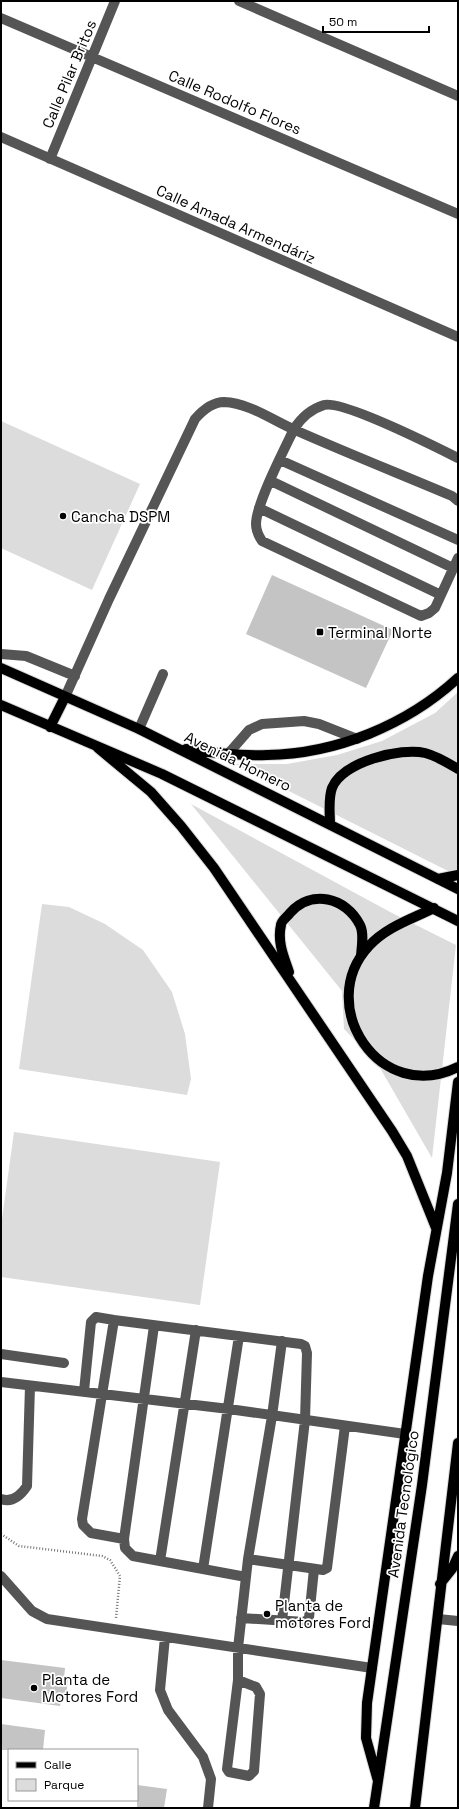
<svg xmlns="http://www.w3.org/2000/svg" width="459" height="1809" font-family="'Space Grotesk',sans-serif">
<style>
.green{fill:#dcdcdc}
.building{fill:#c4c4c4}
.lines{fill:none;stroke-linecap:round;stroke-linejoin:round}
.major-casing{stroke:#dbdbdb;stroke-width:12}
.path{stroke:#777;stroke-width:2.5;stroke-dasharray:1 2;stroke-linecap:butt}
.minor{stroke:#555;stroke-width:10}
.major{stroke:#000;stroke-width:10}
.poi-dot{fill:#000;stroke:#fff;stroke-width:1.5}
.labels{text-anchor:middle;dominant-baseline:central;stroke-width:3.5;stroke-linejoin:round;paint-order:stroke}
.street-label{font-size:15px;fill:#000;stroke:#fff}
.poi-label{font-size:15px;fill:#000;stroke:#fff;text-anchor:start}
</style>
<rect width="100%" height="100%" fill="#fff"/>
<path class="green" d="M1 421 140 484 92 590 1 548Z
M458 692V876L235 764H287L337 755 382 741 435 713Z
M191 804 392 913 456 945 432 1158 376 1061 344 1029 342 991Z
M42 904 69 907 105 924 143 950 172 992 185 1034 191 1079 187 1095 19 1069Z
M14 1132 220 1162 200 1305 1 1277V1226Z"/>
<path class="building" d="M272 575 393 630 366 688 246 634Z
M1 1660 65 1668 64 1678 68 1679 66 1697 62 1696 60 1706 1 1698Z
M1 1724 45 1730 43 1750H1Z
M137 1785 167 1789 164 1808H137Z"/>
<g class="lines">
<g class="major-casing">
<path id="major" d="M1 668 139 729 458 889
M1 705 162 774 458 921
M50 727 65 697
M98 748 151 792 181 826 214 868 392 1131 407 1156 436 1228
M186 749C213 753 240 756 267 755 336 754 407 725 458 678
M330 824C330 813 328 799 332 788 342 762 401 747 425 753 437 756 448 763 458 769
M438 879 458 875
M434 908C412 919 386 927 369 946 314 1005 380 1106 458 1067
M289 972C284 957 277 942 281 925 281 921 287 917 290 913 311 889 346 897 360 925 364 933 362 946 361 955
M440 1584 452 1569 458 1556
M378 1781 366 1738 367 1703 428 1276 447 1173 458 1082
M374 1808 422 1485 458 1204
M415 1808 458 1443"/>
</g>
<path class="path" d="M1 1534 19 1546 102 1556 110 1560 120 1576 116 1618"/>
<path class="minor" d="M239 1 458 96
M1 18 458 214
M1 137 458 337
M50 159 115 1
M458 458C436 447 343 400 324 405 311 409 301 418 294 429 284 450 256 504 256 524 256 531 258 535 262 541L421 616 429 613 435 608 458 558
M280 460 458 540
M271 481 453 568
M259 508 441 595
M1 654 26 656 75 676
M65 697 109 599 195 419C202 411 213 402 224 402 249 403 272 420 295 430 347 453 400 474 452 496L458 501
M139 729 163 674
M228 754 249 730 262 724 304 721 319 724 357 739
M154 1326 124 1539 125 1548 133 1556 246 1577
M1 1354 64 1363
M1 1382 229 1409 405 1434
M84 1391 91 1322 96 1317 114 1320
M1 1499C12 1503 21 1495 27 1486L30 1386
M124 1539 91 1533 83 1525 82 1519 114 1320 301 1344 305 1346 307 1353 305 1420 282 1621
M248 1559 323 1570 327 1568 345 1426
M160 1561 196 1330
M203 1569 239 1336
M1 1576 32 1611 47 1619 372 1668
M241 1618 305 1622 309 1618 314 1569
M438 1619 458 1621
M165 1637 160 1690 168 1710 203 1757 211 1779 208 1808
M238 1680 256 1687 260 1694 254 1771 249 1776 229 1772 227 1769 238 1680V1648L248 1559 272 1416 282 1341"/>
<use href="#major" class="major"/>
</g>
<g class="poi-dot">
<circle cx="63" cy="516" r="4"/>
<rect x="316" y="628" width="8" height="8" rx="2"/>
<circle cx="267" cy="1614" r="4"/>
<circle cx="34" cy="1688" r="4"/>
</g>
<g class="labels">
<g class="street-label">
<text transform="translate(69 74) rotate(-67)">Calle Pilar Britos</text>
<text transform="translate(235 102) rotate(23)">Calle Rodolfo Flores</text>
<text transform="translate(236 224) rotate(24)">Calle Amada Armendáriz</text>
<text transform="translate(238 761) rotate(26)">Avenida Homero</text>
<text transform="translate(403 1504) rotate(-82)">Avenida Tecnológico</text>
</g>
<g class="poi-label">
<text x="71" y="516">Cancha DSPM</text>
<text x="328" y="632">Terminal Norte</text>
<text x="275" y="1605">Planta de<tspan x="275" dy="17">motores Ford</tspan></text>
<text x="42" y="1679">Planta de<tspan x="42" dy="17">Motores Ford</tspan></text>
</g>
</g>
<rect width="459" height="1809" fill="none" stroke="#000000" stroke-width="4"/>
<rect x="8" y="1749" width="130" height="52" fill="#ffffff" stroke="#999999"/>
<rect x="16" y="1762" width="20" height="6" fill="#000000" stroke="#999999"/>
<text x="44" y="1769" font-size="12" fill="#000000">Calle</text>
<rect x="16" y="1779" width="20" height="12" fill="#dcdcdc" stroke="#999999"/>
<text x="44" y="1789" font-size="12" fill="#000000">Parque</text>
<path d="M323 26v6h106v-6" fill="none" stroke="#000000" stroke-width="2"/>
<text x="329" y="26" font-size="12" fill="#000000" stroke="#ffffff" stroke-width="3" paint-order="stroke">50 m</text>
</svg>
